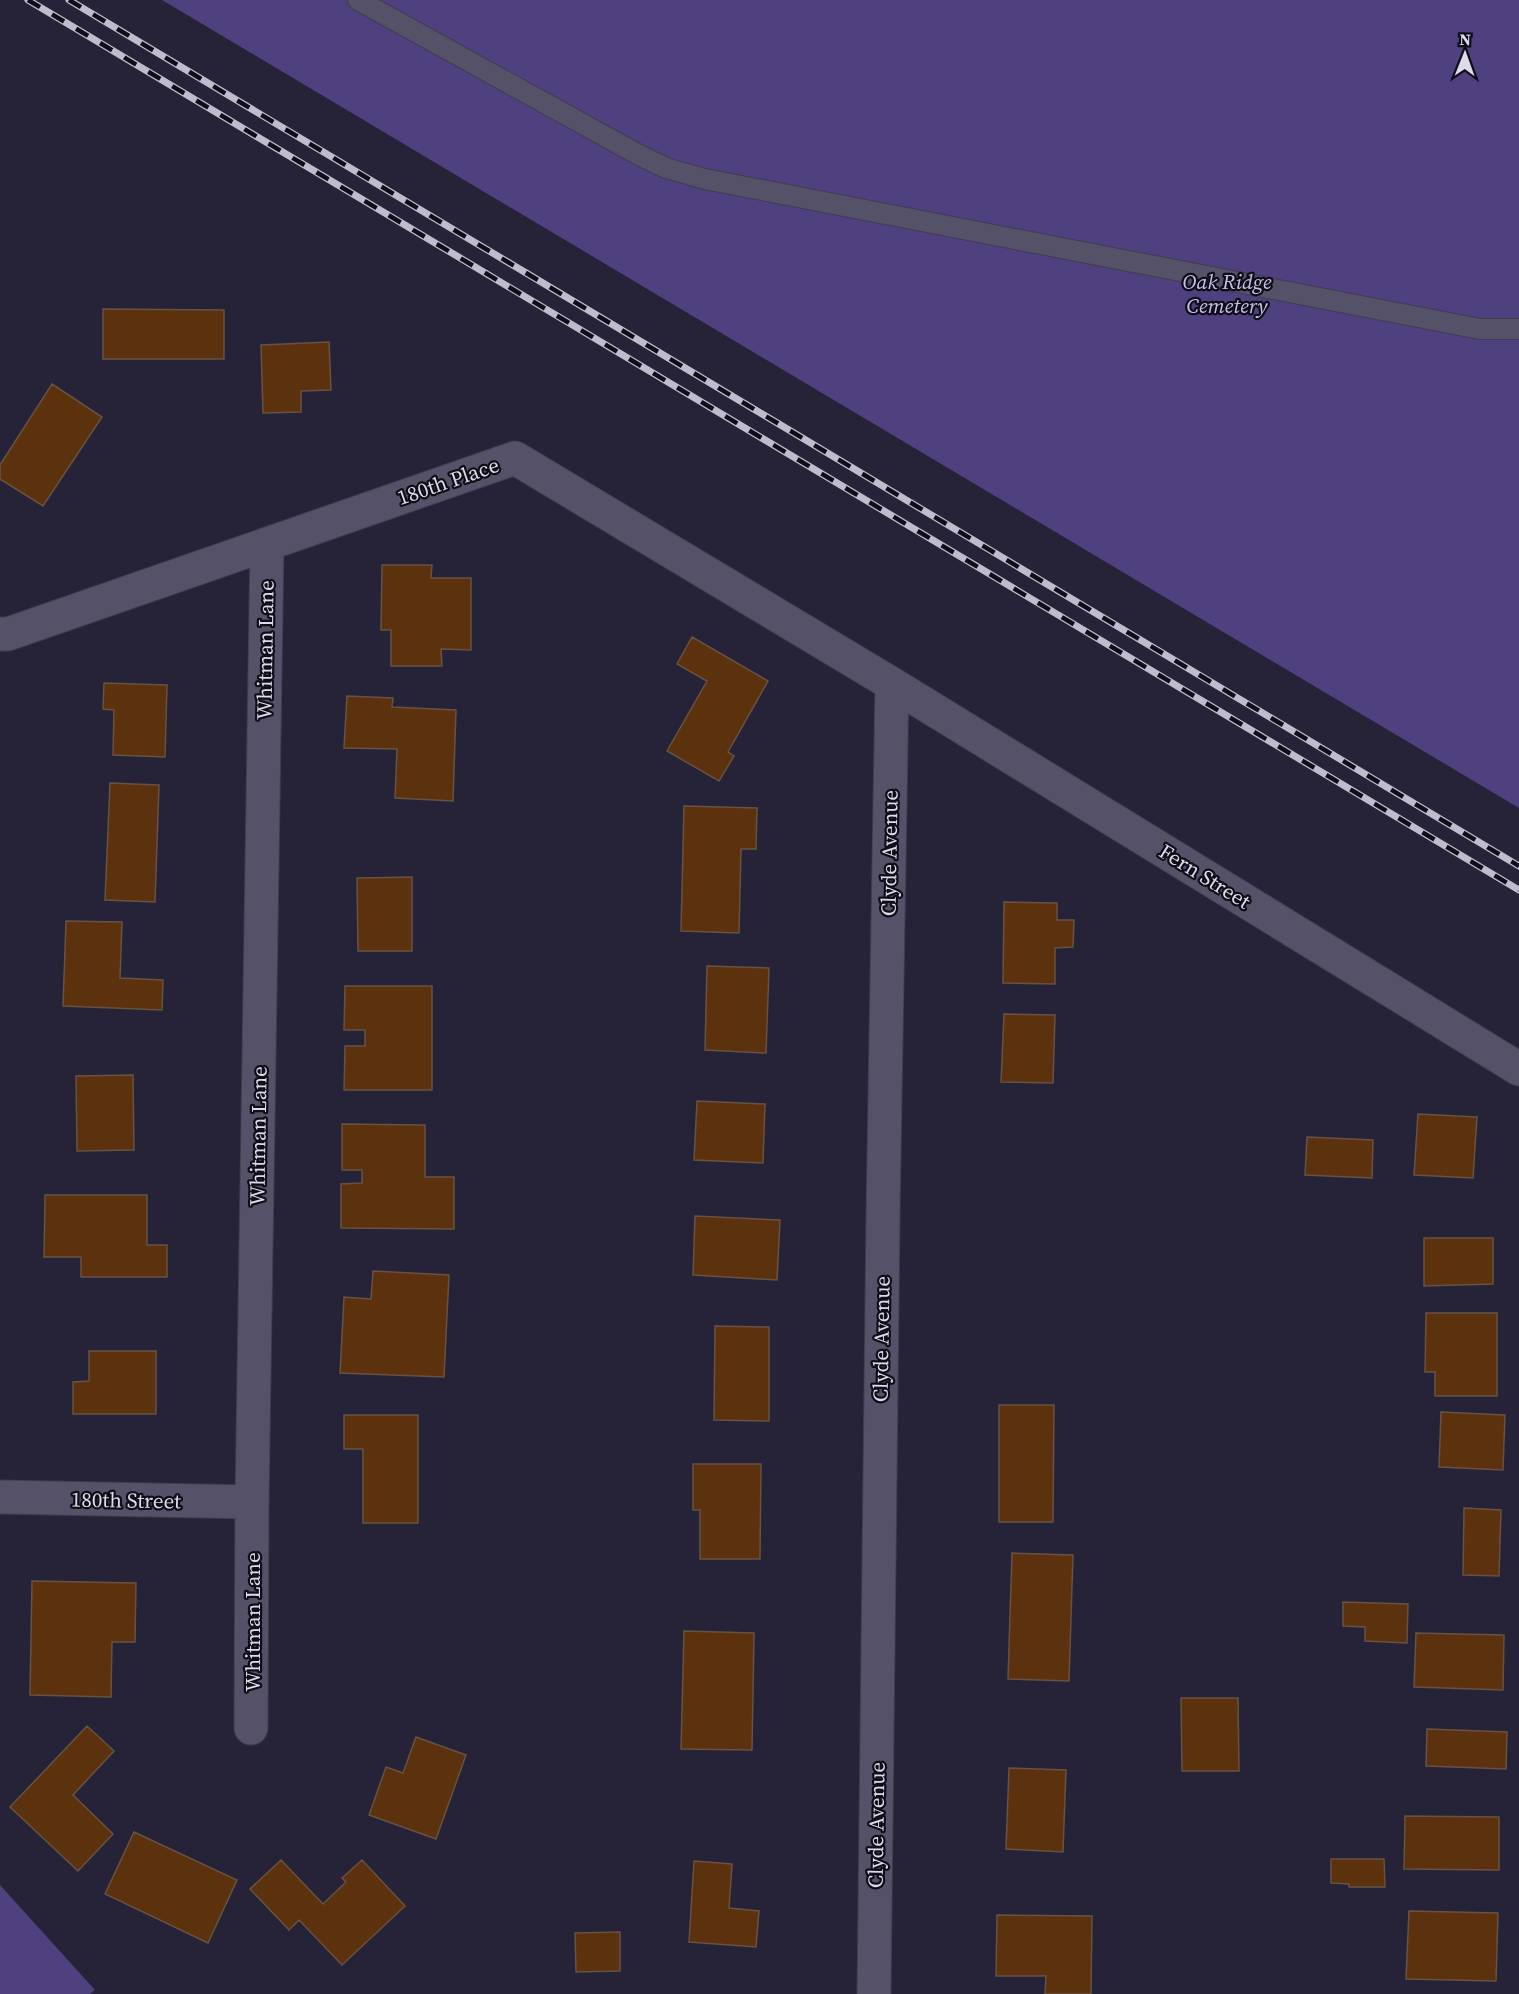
<svg xmlns="http://www.w3.org/2000/svg" width="1519" height="1994" font-family="'Source Serif 4',serif">
<style>
.green{fill:#4f4080}
.building{fill:#5b320d;stroke:#685241;stroke-width:1.5}
.lines{fill:none;stroke-linecap:round;stroke-linejoin:round}
.lane-casing{stroke:#413d4f;stroke-width:22}
.street-casing{stroke:#413d4f;stroke-width:35}
.lane{stroke:#555169;stroke-width:20}
.street{stroke:#555169;stroke-width:33}
.rail-casing{stroke:#bfbdcd;stroke-width:7}
.rail{stroke:#0f0d17;stroke-width:4.5;stroke-dasharray:14;stroke-linecap:butt}
.labels{text-anchor:middle;dominant-baseline:central;stroke-width:4.5;stroke-linejoin:round;paint-order:stroke}
.park-label{font-size:21px;font-style:italic;fill:#c8c1ee;stroke:#0f0d17}
.street-label{font-size:21px;fill:#dddbea;stroke:#0f0d17}
</style>
<rect width="100%" height="100%" fill="#262238"/>
<path class="green" d="M162 0H1519V808Z
M0 1885 95 1990 90 1994H0Z"/>
<path class="building" d="M103 309 224 310V359H103Z
M329 342 331 390 301 391V412L263 413 261 345Z
M52 384 102 417 43 506 0 479V465Z
M382 565H432L431 578H471V650L441 649 442 666H391V630H381Z
M692 637 768 681 728 752 734 756 719 781 667 751 707 681 677 664Z
M104 683 167 685 165 757 113 755 114 710 103 709Z
M347 696 393 698 392 707 456 710 453 801 395 798 397 749 344 748Z
M110 783 159 785 155 902 105 900Z
M684 806 757 808 756 849H741L739 933 681 931Z
M412 877V951H358L357 878Z
M1004 902 1057 903V920H1074L1073 947 1055 948V984L1003 983Z
M66 921 122 922 120 978 163 980 162 1010 63 1006Z
M707 966 769 968 766 1053 705 1050Z
M345 986H432V1090H344L345 1046H365V1030H344Z
M1004 1014 1055 1015 1053 1083 1001 1082Z
M133 1075 134 1150 77 1151 76 1076Z
M697 1101 765 1104 763 1163 694 1160Z
M1418 1114 1477 1117 1473 1178 1414 1175Z
M342 1124 425 1125V1177H454V1229L341 1228V1184L362 1183V1170H342Z
M1307 1137 1373 1140 1372 1178 1305 1175Z
M45 1195H147V1245H167V1277H81V1257H44Z
M695 1216 780 1220 777 1280 693 1275Z
M1424 1238H1493V1284L1424 1286Z
M373 1271 449 1275 444 1377 340 1373 344 1297 371 1299Z
M1426 1313H1497V1396H1435V1372H1425Z
M715 1326 769 1327V1421L714 1420Z
M89 1351H156V1414H73V1382L89 1381Z
M999 1405H1054L1053 1522H999Z
M1441 1412 1505 1415 1503 1470 1439 1467Z
M344 1415H418V1523H363V1449H344Z
M693 1464H761L760 1559H700V1510H693Z
M1464 1508 1501 1510 1499 1576 1463 1575Z
M1012 1553 1073 1555 1069 1681 1008 1679Z
M32 1581 136 1583 135 1642H112L111 1697 30 1695Z
M1343 1602 1408 1604 1407 1643 1365 1641V1627L1343 1626Z
M684 1631 754 1633 752 1750 681 1749Z
M1416 1633 1504 1635 1503 1690 1414 1687Z
M1181 1698H1238L1239 1771H1182Z
M87 1726 114 1751 73 1795 113 1834 78 1871 10 1807Z
M1427 1729 1507 1732 1506 1769 1426 1766Z
M416 1737 466 1755 436 1839 369 1815 386 1767 403 1773Z
M1009 1768 1066 1770 1063 1852 1006 1849Z
M1405 1816 1499 1817V1870L1404 1869Z
M134 1832 237 1880 208 1943 105 1894Z
M1331 1859H1384L1385 1887H1349V1884L1331 1883Z
M281 1860 323 1904 346 1882 342 1878 362 1860 405 1906 342 1965 299 1920 289 1930 250 1889Z
M694 1861 732 1864 729 1908 759 1911 756 1947 689 1942Z
M1409 1911 1498 1913 1496 1981 1406 1979Z
M997 1915 1092 1916 1091 1994H1045L1046 1976H996Z
M620 1932V1971L576 1972 575 1933Z"/>
<g class="lines">
<g class="lane-casing">
<path id="lane" d="M358 0 639 155 666 168 705 179 1480 329H1519"/>
</g>
<g class="street-casing">
<path id="street" d="M0 634H8L515 458 892 684 1519 1069
M0 1497 252 1502
M251 1728 252 1502 267 544
M874 1994 883 1215 892 684"/>
</g>
<use href="#lane" class="lane"/>
<use href="#street" class="street"/>
<g class="rail-casing">
<path id="rail" d="M28 0 1519 890
M69 0 1519 866"/>
</g>
<use href="#rail" class="rail"/>
</g>
<g class="labels">
<g class="park-label">
<text x="1227" y="281">Oak Ridge<tspan x="1227" dy="24">Cemetery</tspan></text>
</g>
<g class="street-label">
<text transform="translate(448 481) rotate(-19)">180th Place</text>
<text transform="translate(265 650) rotate(-89)">Whitman Lane</text>
<text transform="translate(889 853) rotate(-89)">Clyde Avenue</text>
<text transform="translate(1205 876) rotate(32)">Fern Street</text>
<text transform="translate(258 1136) rotate(-89)">Whitman Lane</text>
<text transform="translate(881 1339) rotate(-89)">Clyde Avenue</text>
<text transform="translate(126 1500) rotate(1)">180th Street</text>
<text transform="translate(252 1622) rotate(-90)">Whitman Lane</text>
<text transform="translate(876 1825) rotate(-89)">Clyde Avenue</text>
</g>
</g>
<g transform="translate(1465 54) rotate(1)" stroke="#0f0d17" stroke-width="4.5" paint-order="stroke">
<path d="M0-4.5L10 22L0 15L-10 22Z" fill="#dddbea"/>
<text y="-9" font-size="16" font-weight="bold" text-anchor="middle" fill="#dddbea">N</text>
</g>
</svg>
